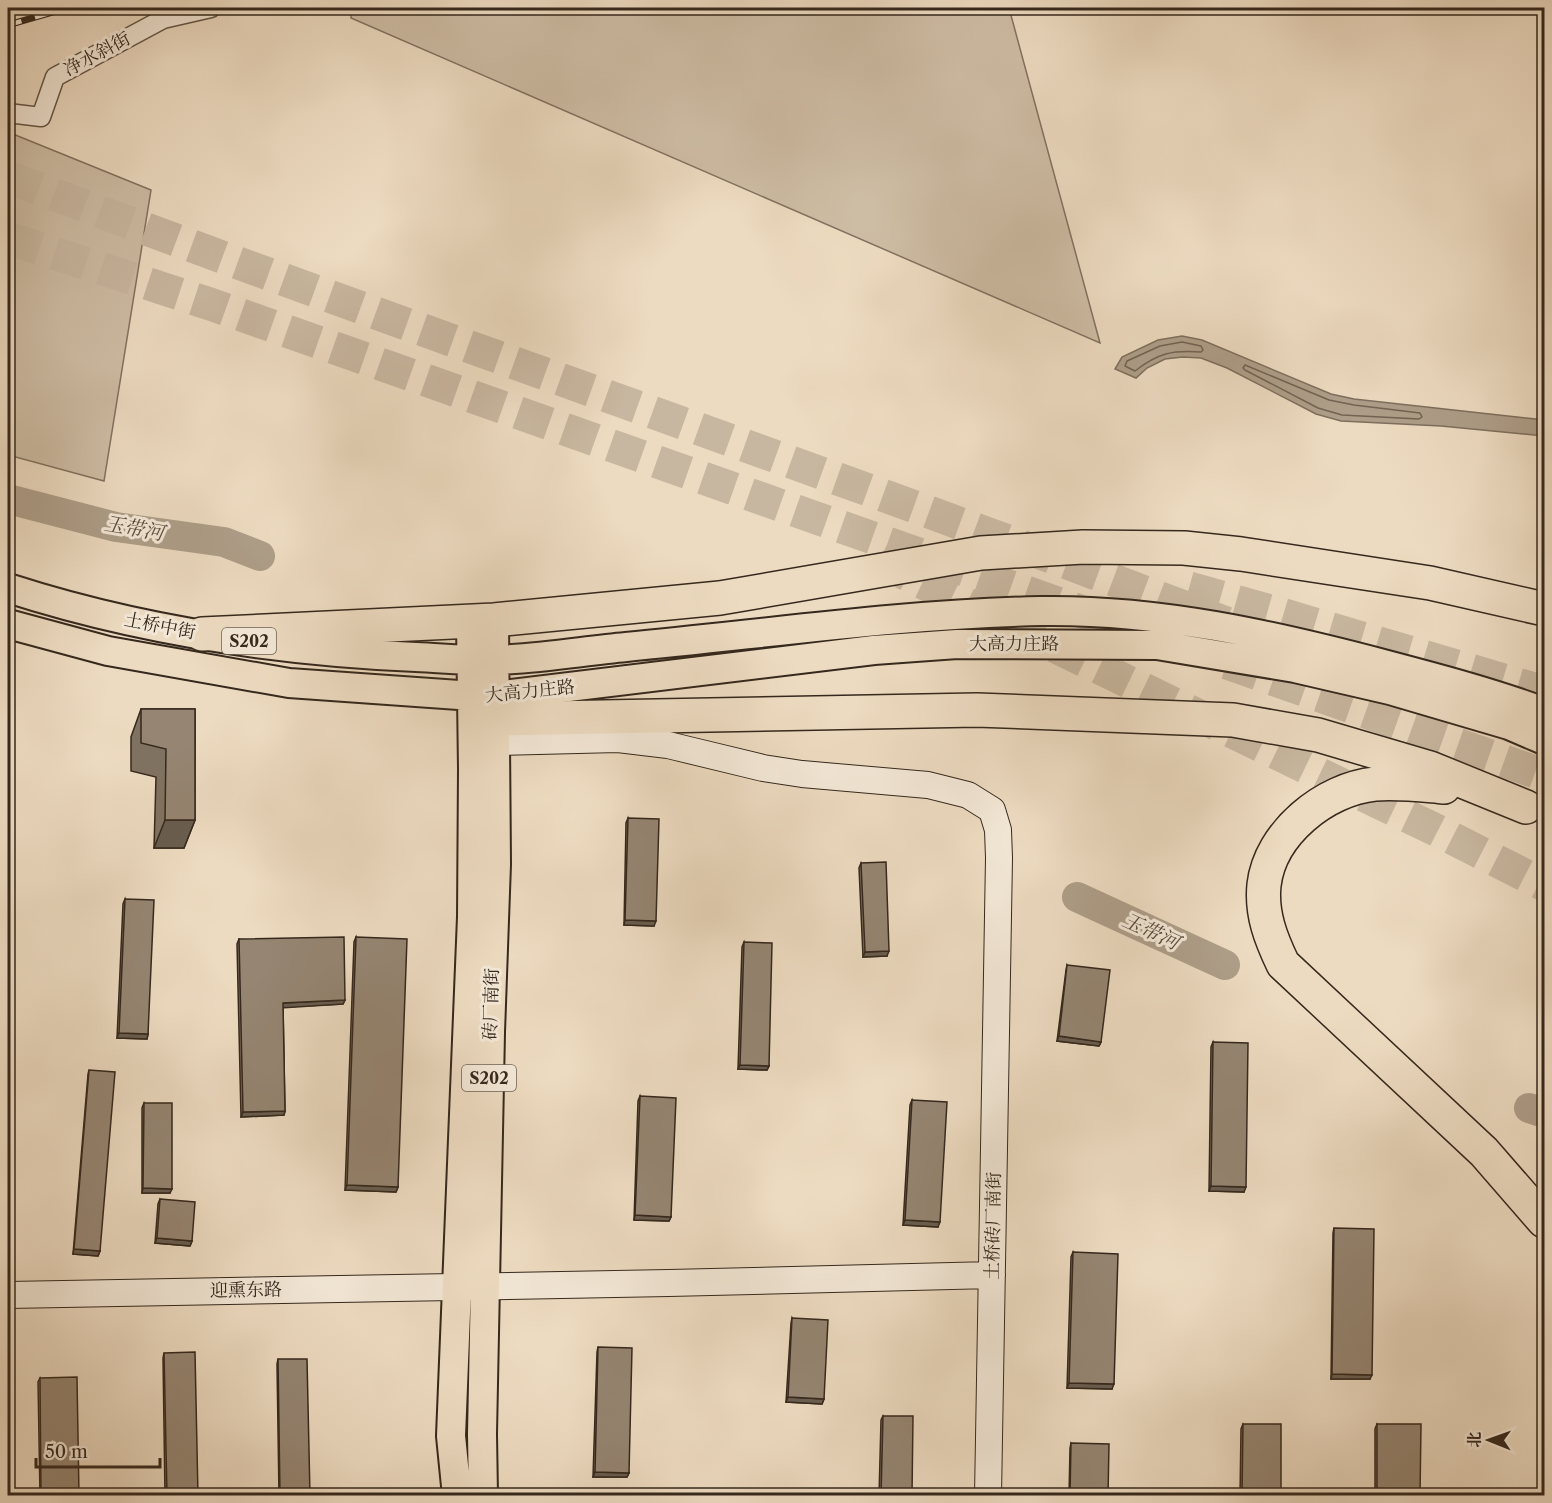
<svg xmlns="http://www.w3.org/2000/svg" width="1552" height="1503" font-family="'Libre Caslon Text','Noto Serif SC',serif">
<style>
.green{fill:#cebda5;stroke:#827261;stroke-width:1.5}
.water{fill:#ae9e89;stroke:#7e6f5e;stroke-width:1.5}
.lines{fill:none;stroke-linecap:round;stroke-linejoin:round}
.shore{stroke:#726353;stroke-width:1.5}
.river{stroke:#ae9e89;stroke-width:30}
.highway-tunnel{stroke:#c8b7a0;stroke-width:33;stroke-dasharray:33 16;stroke-linecap:butt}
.street-casing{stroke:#635546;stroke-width:21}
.secondary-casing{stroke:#35281d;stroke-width:28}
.primary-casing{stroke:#35281d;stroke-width:32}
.highway-casing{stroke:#35281d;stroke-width:36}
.street{stroke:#f3e8d7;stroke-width:18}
.secondary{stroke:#f3e8d7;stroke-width:26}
.primary{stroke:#eddbc1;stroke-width:28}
.highway{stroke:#eddbc1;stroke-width:33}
.rail-casing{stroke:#35281d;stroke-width:7}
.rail{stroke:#f3e8d7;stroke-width:4.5;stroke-dasharray:14;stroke-linecap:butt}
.wall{fill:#807262;stroke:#35281d;stroke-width:1.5}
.shaded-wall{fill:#685d50;stroke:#35281d;stroke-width:1.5}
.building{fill:#958572;stroke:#35281d;stroke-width:1.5}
.labels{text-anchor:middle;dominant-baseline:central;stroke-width:6;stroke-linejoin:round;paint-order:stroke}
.shield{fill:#f3e8d7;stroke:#6e6255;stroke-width:1.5}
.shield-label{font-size:16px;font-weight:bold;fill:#35281d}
.street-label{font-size:18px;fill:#35281d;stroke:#f3e8d7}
.water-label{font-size:20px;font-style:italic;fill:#594b3d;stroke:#f3e8d7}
</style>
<rect width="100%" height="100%" fill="#eddbc1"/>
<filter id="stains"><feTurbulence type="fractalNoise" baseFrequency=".00333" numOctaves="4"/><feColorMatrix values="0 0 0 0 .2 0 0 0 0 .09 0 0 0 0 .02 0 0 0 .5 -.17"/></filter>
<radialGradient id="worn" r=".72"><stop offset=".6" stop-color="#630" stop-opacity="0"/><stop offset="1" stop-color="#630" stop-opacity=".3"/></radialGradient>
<path class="green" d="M351 8H1009L1100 343 351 18Z
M8 132 151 190 104 481 8 455Z"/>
<path class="water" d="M1182 336 1202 340 1331 394 1354 399 1544 420V436L1441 426 1341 421 1316 414 1227 368 1201 358 1183 357 1165 359 1147 368 1136 378 1115 369 1122 357 1158 340Z"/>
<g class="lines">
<path class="shore" d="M1182 342 1201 346 1203 350 1201 352C1172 350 1158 353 1135 371L1125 366 1127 361 1160 346Z
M1245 365 1329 400 1354 405 1420 413 1422 417 1419 419 1342 415 1318 408 1245 370 1243 368Z"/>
<path class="river" d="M8 499 116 527 224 542 260 556
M1077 897 1225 965
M1529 1108 1544 1113"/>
<path class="highway-tunnel" d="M8 177C412 331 822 468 1226 623
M8 238 210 304 1179 646
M879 560 919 581 1436 830 1544 885
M1189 588 1281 614 1544 692
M1227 663 1544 775"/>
<g class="street-casing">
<path id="street" d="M8 113 41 117 55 77 163 19 211 8"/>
</g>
<g class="secondary-casing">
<path id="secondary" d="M495 742 618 739 668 745 763 768 802 774 928 785 968 795 992 810 998 830 999 858 988 1496
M8 1295 669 1283 992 1275"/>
</g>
<g class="primary-casing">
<path id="primary" d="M8 588C138 630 279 651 416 657 442 658 468 661 494 660 538 659 583 651 626 647 764 634 902 614 1040 611 1158 609 1274 635 1387 665 1440 679 1493 693 1544 712
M8 624 108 651 289 683 473 696H495L874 650 957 644 1157 645 1295 668 1390 690 1509 725 1544 740
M457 1496 451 1436 472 917 473 769 471 622
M483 1496 482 1434 490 1032 496 864 494 620"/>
</g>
<g class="highway-casing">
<path id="highway" d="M202 634 494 620 720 598 981 553 1083 547 1184 548 1241 554 1430 583 1544 609
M473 696 495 719 977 710 1233 720 1318 735 1430 768 1526 807
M1444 787C1421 785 1398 782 1375 784 1325 789 1270 833 1264 885 1261 914 1271 939 1283 964L1484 1152 1544 1221"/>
</g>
<use href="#street" class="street"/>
<use href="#secondary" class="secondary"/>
<use href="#primary" class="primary"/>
<use href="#highway" class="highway"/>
<g class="rail-casing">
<path id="rail" d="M8 25 67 8"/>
</g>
<use href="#rail" class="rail"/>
</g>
<path class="wall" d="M141 709H195V820L184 848H154L156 777 131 771V737Z
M628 818 654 926 624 925 626 823Z
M861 863 887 956 863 957 859 868Z
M125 899 148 1034 147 1039 117 1038 123 904Z
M356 937 398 1187 396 1192 345 1190 354 942Z
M239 939 345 1000 343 1004 283 1007 285 1111 284 1115 241 1117 237 944Z
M744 942 769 1066 767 1070 738 1069 742 947Z
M1067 965 1101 1042 1099 1046 1057 1041 1066 970Z
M1213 1042 1244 1192 1209 1191 1211 1047Z
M89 1070 100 1251 98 1256 73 1254 88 1074Z
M640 1096 671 1217 669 1221 634 1220 638 1101Z
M912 1100 938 1227 903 1225 910 1105Z
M144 1103 170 1193H142V1108Z
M160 1199 192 1241 190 1246 155 1243 158 1204Z
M1334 1228 1370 1379H1331L1333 1233Z
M1073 1252 1112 1389 1067 1388 1071 1257Z
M792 1318 824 1399 822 1404 786 1402 791 1323Z
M598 1347 629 1473 627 1477H593L597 1352Z
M164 1353 198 1496H165L163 1358Z
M278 1359 310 1496H279L277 1364Z
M40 1378 79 1496H40L38 1382Z
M883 1416 912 1496H879L881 1420Z
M1243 1424 1281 1496H1240L1241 1429Z
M1377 1424 1420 1496H1375V1429Z
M1071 1443 1108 1496H1069L1070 1448Z"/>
<path class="shaded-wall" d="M165 820H195L184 848H154Z
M625 920 656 921 654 926 624 925Z
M889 951 887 956 863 957 865 952Z
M345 1000 343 1004 281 1008 283 1003Z
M119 1033 148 1034 147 1039 117 1038Z
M1059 1036 1101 1042 1099 1046 1057 1041Z
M740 1065 769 1066 767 1070 738 1069Z
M285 1111 284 1115 241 1117 243 1112Z
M347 1185 398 1187 396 1192 345 1190Z
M1211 1186 1246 1187 1244 1192 1209 1191Z
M143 1188 172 1189 170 1193H142Z
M635 1215 671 1217 669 1221 634 1220Z
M905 1220 940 1222 938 1227 903 1225Z
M157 1238 192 1241 190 1246 155 1243Z
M74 1249 100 1251 98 1256 73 1254Z
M1332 1374 1372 1375 1370 1379H1331Z
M1069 1383 1114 1384 1112 1389 1067 1388Z
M788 1397 824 1399 822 1404 786 1402Z
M595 1472 629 1473 627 1477H593Z"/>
<path class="building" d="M141 709H195V820H165L166 749 141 743Z
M628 818 659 819 656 921 625 920Z
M886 862 889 951 865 952 861 863Z
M125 899 154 900 148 1034 119 1033Z
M344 937 345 1000 283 1003 285 1111 243 1112 239 939Z
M356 937 407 939 398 1187 347 1185Z
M744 942 772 943 769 1066 740 1065Z
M1067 965 1110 970 1101 1042 1059 1036Z
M1213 1042 1248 1043 1246 1187 1211 1186Z
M89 1070 115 1072 100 1251 74 1249Z
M640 1096 676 1098 671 1217 635 1215Z
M912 1100 947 1102 940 1222 905 1220Z
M144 1103H172V1189L143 1188Z
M160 1199 195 1202 192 1241 157 1238Z
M1334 1228 1374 1229 1372 1375 1332 1374Z
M1073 1252 1118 1254 1114 1384 1069 1383Z
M792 1318 828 1320 824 1399 788 1397Z
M598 1347 632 1348 629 1473 595 1472Z
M195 1352 198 1496H167L164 1353Z
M278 1359H307L310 1496H280Z
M77 1377 79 1496H41L40 1378Z
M883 1416H913L912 1496H881Z
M1243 1424H1281V1496H1242Z
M1377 1424H1421L1420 1496H1377Z
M1071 1443 1109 1444 1108 1496H1070Z
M1545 1475V1496H1537Z"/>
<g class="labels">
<g class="shield">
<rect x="222" y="628" width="54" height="26" rx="4.5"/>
<rect x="462" y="1065" width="54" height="26" rx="4.5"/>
</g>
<g class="shield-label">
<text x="249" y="641">S202</text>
<text x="489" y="1078">S202</text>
</g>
<g class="street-label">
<text transform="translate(97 54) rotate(-28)">净水斜街</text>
<text transform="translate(160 626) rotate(11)">土桥中街</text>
<text x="1014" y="644">大高力庄路</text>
<text transform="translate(530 691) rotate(-6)">大高力庄路</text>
<text transform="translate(491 1004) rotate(-88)">砖厂南街</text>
<text transform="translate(993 1226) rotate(-89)">土桥砖厂南街</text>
<text transform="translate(246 1290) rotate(-1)">迎熏东路</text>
</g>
<g class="water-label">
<text transform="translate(134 528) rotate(10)">玉带河</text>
<text transform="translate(1151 931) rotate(25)">玉带河</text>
</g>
</g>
<rect width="1552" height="1503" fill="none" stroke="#eddbc1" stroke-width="30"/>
<rect x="9" y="9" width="1534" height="1485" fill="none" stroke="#35281d" stroke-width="3"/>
<rect x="15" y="15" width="1522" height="1473" fill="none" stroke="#35281d" stroke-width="1.5"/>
<g transform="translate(1489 1440) rotate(271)" stroke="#f3e8d7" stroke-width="4.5" paint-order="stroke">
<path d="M0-4.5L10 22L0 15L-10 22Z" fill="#35281d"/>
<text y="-9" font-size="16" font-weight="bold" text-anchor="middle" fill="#35281d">北</text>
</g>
<path d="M36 1458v9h124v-9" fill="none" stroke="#35281d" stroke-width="3"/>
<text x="45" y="1458" font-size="18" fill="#35281d" stroke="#f3e8d7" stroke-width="4.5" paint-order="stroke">50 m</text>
<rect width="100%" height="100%" filter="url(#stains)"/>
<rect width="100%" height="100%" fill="url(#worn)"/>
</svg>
